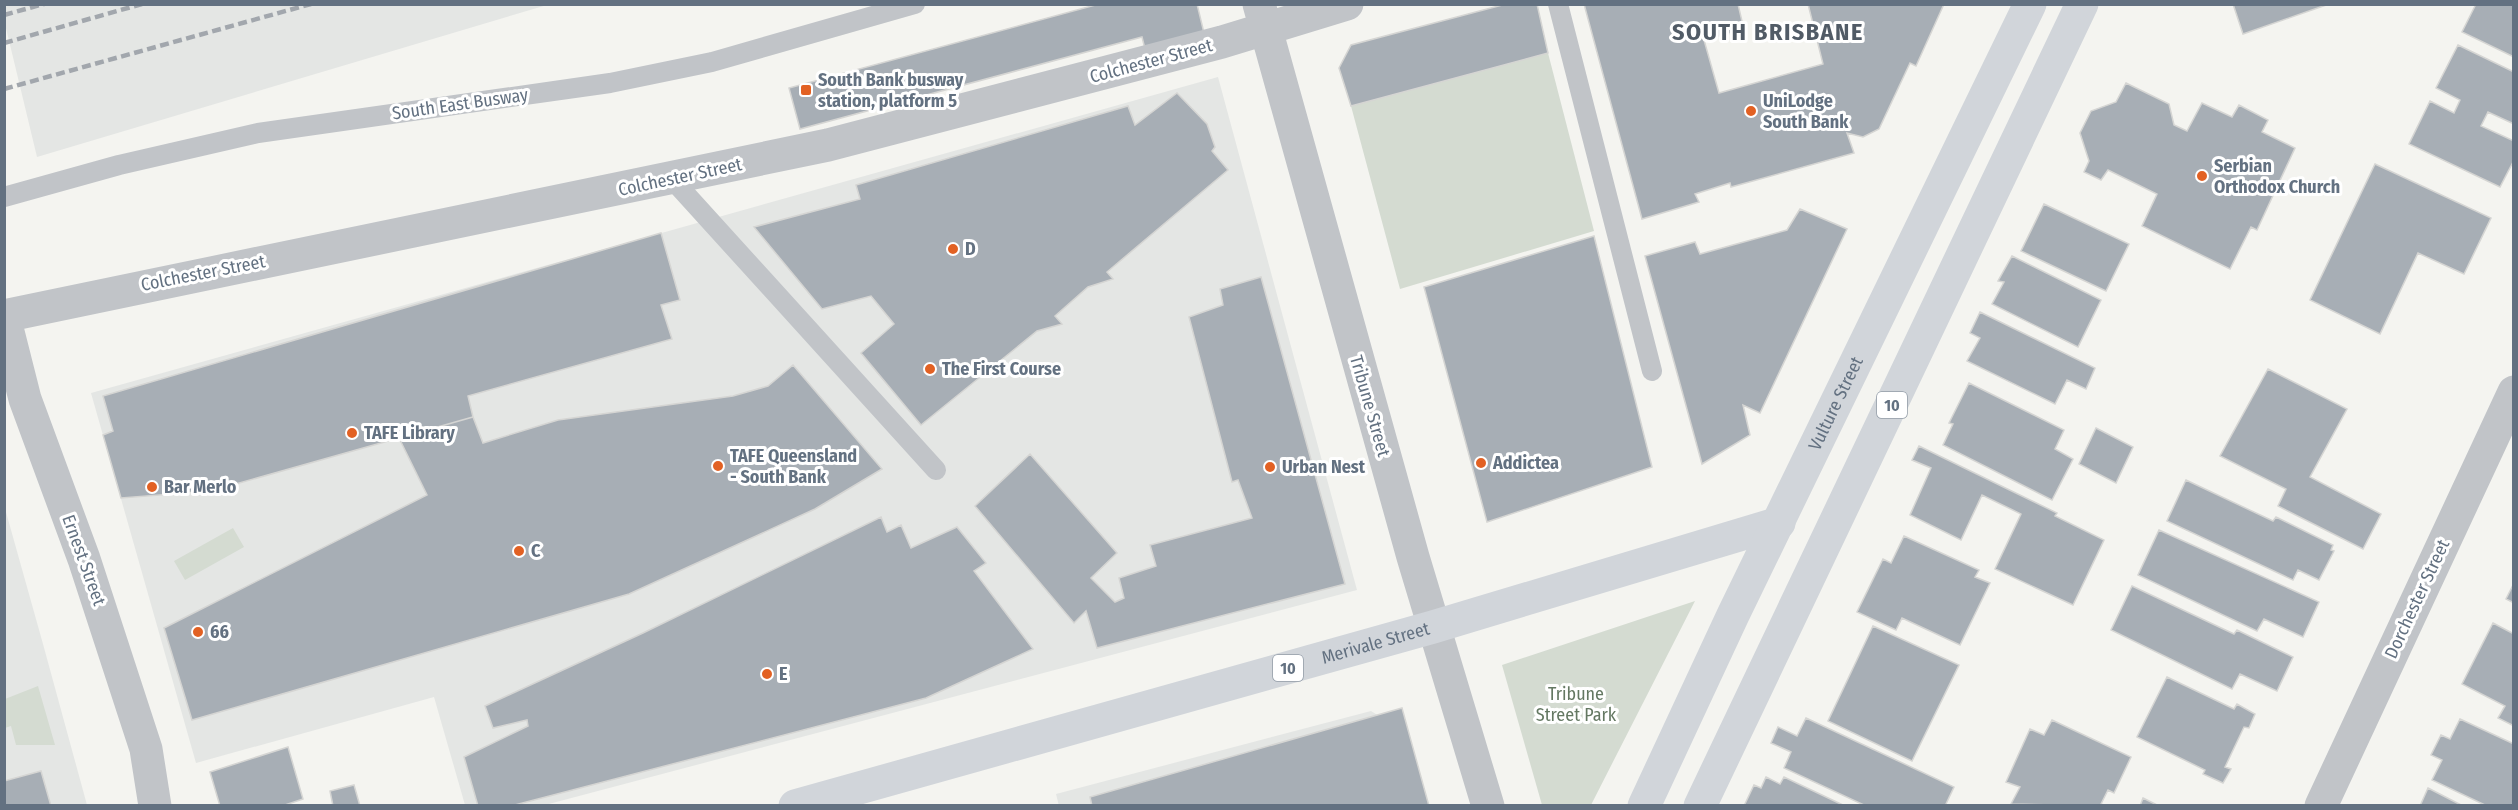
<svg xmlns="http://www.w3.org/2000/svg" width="2518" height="810" font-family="'Fira Sans Condensed',sans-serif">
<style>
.built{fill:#e4e6e4}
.green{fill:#d4dbd1}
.building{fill:#a7aeb5;stroke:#d5d5d3;stroke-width:1.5}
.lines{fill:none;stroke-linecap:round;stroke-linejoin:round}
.lane{stroke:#c1c4c8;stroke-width:20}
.street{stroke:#c1c4c8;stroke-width:33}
.primary{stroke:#d1d5da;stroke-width:33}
.rail{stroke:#a2a7ad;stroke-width:4.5;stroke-dasharray:9 4.5;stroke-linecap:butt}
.poi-dot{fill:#e26123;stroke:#fff;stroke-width:2}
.labels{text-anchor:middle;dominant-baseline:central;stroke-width:6;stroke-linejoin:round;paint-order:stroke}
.shield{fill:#fff;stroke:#929ca7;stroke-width:1.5}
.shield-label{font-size:16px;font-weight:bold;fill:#637181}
.street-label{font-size:18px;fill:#637181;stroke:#fff}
.poi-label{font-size:18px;font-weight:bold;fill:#637181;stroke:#fff;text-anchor:start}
.park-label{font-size:18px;fill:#647862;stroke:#fff}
.district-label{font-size:24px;font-weight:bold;letter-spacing:1.5px;fill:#515b66;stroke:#fff}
</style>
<rect width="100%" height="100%" fill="#f4f4f0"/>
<path class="built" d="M4 5 5 4 547 5 37 157 5 24Z
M1218 77 1357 590 545 805H465L434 697 196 763 91 393Z
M4 505 43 644 87 805H5Z
M1371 711 1398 728 1420 805 1059 806 1056 794Z"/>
<path class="green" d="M1548 53 1594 231 1400 289 1351 106Z
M233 528 244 547 185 580 174 561Z
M1695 601 1591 805H1542L1502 665Z
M38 686 55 745H16L11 726 5 728V699Z"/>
<path class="building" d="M1099 4H1197L1205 37 1146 53 1142 37 800 129 789 88Z
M1506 4H1537L1548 53 1351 106 1339 68 1351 45Z
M1584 4H1738L1744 30 1704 40 1719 93 1823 64 1808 4H1944L1916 66 1910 63 1879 129 1863 137 1847 133 1854 153 1731 187 1730 183 1695 194 1699 202 1642 219Z
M2233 4H2329L2243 34Z
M2476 4H2514V57L2462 32Z
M2458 45 2514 72V124L2488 112 2481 126 2514 141V160L2500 187 2409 144 2430 101 2454 113 2460 100 2436 88Z
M2126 83 2169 104 2174 125 2187 131 2202 103 2232 117 2239 105 2268 120 2262 132 2295 148 2257 230 2251 227 2230 269 2142 226 2157 194 2108 170 2101 180 2084 172 2089 161 2080 133 2091 111 2116 102Z
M1177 93 1207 124 1215 147 1212 151 1228 170 1107 272 1113 279 1088 287 1055 316 1062 324 1037 331 921 425 861 353 894 324 871 296 822 309 754 227 860 199 856 185 1128 106 1135 125Z
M2375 164 2491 218 2464 274 2418 253 2380 334 2310 300Z
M2044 204 2129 244 2106 291 2021 251Z
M1800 209 1847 229 1760 413 1743 405 1750 435 1702 464 1645 256 1695 242 1700 254 1787 230Z
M661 233 680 300 661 305 672 339 468 396 473 417 211 491 121 498 103 435 113 431 103 396Z
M1594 236 1652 467 1487 522 1424 287Z
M2012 256 2101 300 2078 347 1992 304 2004 282 1998 281Z
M1261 277 1345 584 1097 648 1086 611 1074 623 975 506 1030 454 1117 553 1091 578 1115 602 1124 598 1119 578 1156 566 1150 545 1252 518 1238 480 1232 482 1189 317 1223 305 1220 289Z
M1980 312 2095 368 2086 389 2067 380 2055 404 1967 361 1980 338 1970 333Z
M793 365 882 469 815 509 629 594 192 720 164 628 427 495 399 438 473 417 483 443 558 420 733 396 768 386Z
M2268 369 2347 409 2310 477 2381 514 2363 549 2278 506 2286 489 2220 456Z
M1969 383 2064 430 2055 449 2073 459 2052 500 1943 445 1953 424 1949 423Z
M2096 428 2133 447 2116 483 2079 464Z
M1919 446 2057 513 2055 516 2104 540 2073 605 1995 569 2021 514 1982 495 1961 540 1910 515 1931 468 1912 460Z
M2186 480 2273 521 2276 517 2333 545 2331 550 2334 551 2319 580 2298 570 2293 580 2167 521Z
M881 517 887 532 901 525 911 548 957 527 986 563 974 571 1033 649 926 698 511 806H478L464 757 528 726 527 720 493 728 485 706 643 633Z
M2159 530 2319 602 2303 637 2264 619 2257 631 2138 575Z
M1904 536 1979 570 1975 577 1990 583 1960 645 1902 618 1896 630 1857 612 1883 559 1891 563Z
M2514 583V603L2506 599Z
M2132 586 2234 634 2237 630 2293 657 2277 691 2240 674 2232 689 2111 630Z
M2493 623 2514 634V726L2498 718 2505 706 2462 684Z
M1873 626 1959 665 1912 761 1828 721Z
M2167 677 2234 709 2237 704 2255 714 2249 728 2244 727 2225 767 2231 769 2223 783 2203 774 2205 770 2137 737Z
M1402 708 1429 806H1092L1090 797Z
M1806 718 1954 787 1945 806H1866L1784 768 1791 752 1771 743 1778 727 1797 736Z
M2460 719 2514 744V806H2487L2432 780 2442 760 2431 755 2441 735 2450 739Z
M2052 720 2131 757 2114 793 2108 790 2101 804 2107 806 2011 804 2020 787 2006 782 2030 729 2044 735Z
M288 747 303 799 282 806H220L210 772Z
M41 771 51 806H4V781Z
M1766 777 1780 784 1784 777 1845 806H1744L1754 785 1761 788Z
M354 785 360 806H333L330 791Z
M2428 788 2463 806H2420Z
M2143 798 2159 806H2140Z"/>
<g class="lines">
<path class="lane" d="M1558 4 1652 371
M672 179 936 470
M4 197 119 165 258 133 610 83 712 62 915 4"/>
<path class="street" d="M1259 4 1413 557 1488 806
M4 316 828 145 1222 42 1347 4
M4 316 25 399 84 559 146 749 155 806
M2321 806 2514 392"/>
<g class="primary">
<path id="s1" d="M795 806 1433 627 1779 523"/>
<path id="s2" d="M1644 806 1733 615 2030 4"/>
<path d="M1700 806 2082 4"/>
</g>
<path class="rail" d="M4 15 44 4
M4 43 142 4
M4 89 311 4"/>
</g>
<g class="poi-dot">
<rect x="800" y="84" width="12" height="12" rx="3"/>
<circle cx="1751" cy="111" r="6"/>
<circle cx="2202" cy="176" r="6"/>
<circle cx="953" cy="249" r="6"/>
<circle cx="930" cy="369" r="6"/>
<circle cx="352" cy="433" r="6"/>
<circle cx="1481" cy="463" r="6"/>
<circle cx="718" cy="466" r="6"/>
<circle cx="1270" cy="467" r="6"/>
<circle cx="152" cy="487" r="6"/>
<circle cx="519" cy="551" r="6"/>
<circle cx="198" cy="632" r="6"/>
<circle cx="767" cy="674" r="6"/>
</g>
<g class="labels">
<g class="shield">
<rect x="1877" y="392" width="30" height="26" rx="4.5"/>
<rect x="1273" y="655" width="30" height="26" rx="4.5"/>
</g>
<g class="shield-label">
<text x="1892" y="405">10</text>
<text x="1288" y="668">10</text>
</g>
<g class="street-label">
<text transform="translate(1151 61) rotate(-15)">Colchester Street</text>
<text transform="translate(460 104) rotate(-8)">South East Busway</text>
<text transform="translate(680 177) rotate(-12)">Colchester Street</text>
<text transform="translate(203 273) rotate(-11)">Colchester Street</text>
<text stroke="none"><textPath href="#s2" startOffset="446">Vulture Street</textPath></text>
<text transform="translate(1370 406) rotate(74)">Tribune Street</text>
<text transform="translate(84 560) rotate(70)">Ernest Street</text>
<text transform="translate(2417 599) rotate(-65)">Dorchester Street</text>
<text stroke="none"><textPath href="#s1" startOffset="603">Merivale Street</textPath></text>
</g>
<g class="poi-label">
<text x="818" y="80">South Bank busway<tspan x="818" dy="21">station, platform 5</tspan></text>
<text x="1763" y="101">UniLodge<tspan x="1763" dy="21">South Bank</tspan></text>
<text x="2214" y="166">Serbian<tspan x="2214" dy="21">Orthodox Church</tspan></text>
<text x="965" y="249">D</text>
<text x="942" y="369">The First Course</text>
<text x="364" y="433">TAFE Library</text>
<text x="730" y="456">TAFE Queensland<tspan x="730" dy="21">- South Bank</tspan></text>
<text x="1493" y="463">Addictea</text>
<text x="1282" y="467">Urban Nest</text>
<text x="164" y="487">Bar Merlo</text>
<text x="531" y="551">C</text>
<text x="210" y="632">66</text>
<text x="779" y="674">E</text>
</g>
<g class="park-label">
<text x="1576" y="694">Tribune<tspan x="1576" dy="21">Street Park</tspan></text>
</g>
<g class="district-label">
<text x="1768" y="32">SOUTH BRISBANE</text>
</g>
</g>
<rect width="2518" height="810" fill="none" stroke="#637181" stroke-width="12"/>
</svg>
